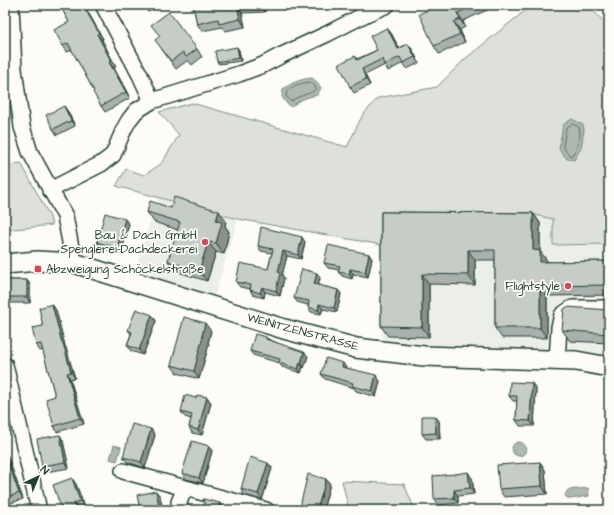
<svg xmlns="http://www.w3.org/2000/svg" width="614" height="515" font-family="'Architects Daughter',sans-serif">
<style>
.built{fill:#eceee9}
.green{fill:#dde0db;stroke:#7e8e88}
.water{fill:#aeb8b1;stroke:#75877f}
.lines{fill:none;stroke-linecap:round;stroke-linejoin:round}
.shore{stroke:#586e66;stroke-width:1}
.minor-casing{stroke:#1f3d34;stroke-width:18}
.major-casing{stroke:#1f3d34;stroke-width:22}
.minor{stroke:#fdfcf7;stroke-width:15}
.major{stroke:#fdfcf7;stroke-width:19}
.wall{fill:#aab0ab;stroke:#1f3d34}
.shaded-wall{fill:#8b908b;stroke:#1f3d34}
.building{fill:#c6cdc7;stroke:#1f3d34}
.poi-dot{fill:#d1495b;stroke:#fdfcf7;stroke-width:1.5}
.labels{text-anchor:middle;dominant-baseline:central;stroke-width:3.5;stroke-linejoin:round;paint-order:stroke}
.poi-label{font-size:12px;fill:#1f3d34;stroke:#fdfcf7;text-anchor:end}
.street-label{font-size:12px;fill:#1f3d34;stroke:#fdfcf7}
</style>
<rect width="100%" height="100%" fill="#fdfcf7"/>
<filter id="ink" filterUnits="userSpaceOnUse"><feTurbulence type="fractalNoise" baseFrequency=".025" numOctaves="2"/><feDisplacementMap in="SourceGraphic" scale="8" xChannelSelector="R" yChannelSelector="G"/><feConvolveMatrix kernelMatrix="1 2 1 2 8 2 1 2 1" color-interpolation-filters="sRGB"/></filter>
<g filter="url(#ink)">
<path class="built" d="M158 197 238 219 214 297 134 274Z
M526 213 553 218V245L609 244V359L557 354 382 343V245Z"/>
<path class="green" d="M532 5H588L609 27V244L553 245V219L526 213 382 245 238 219 116 186 126 169 144 175 161 164 179 135 159 112 192 103 347 147 362 116 378 98 437 87 465 59Z
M21 163 50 217 52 225 5 230V166Z
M342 481 404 484 415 510H349Z"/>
<path class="water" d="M312 78 318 83 321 88 317 95C307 97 299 100 291 107L287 104 282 97 283 89C292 83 300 79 312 78Z
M572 119 583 125 584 130 581 148 574 160 567 159 559 149 563 125Z
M512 449a7 7 0 1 1 14 0a7 7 0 1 1-14 0Z
M114 445 121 447 117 461 110 459Z
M588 488 589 496 570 499 566 497 565 495 568 490Z"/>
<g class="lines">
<path class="shore" d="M304 83 310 82 315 86 316 89C312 94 299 95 292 101H290L286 96 287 91 296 85Z
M572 124 579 127C582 135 577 150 571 156L569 155 563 147 566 128Z"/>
<g class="minor-casing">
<path id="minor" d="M11 5 14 69 22 127 30 152 65 216 74 263
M103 5 140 75 152 101
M50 190 101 164 113 155 124 129 129 120 136 111 152 101 239 74 263 65 280 56 327 34 366 14 387 5
M557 361 559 327 562 315 572 308H609
M5 365 39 510
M123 471 266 510
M181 510 179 502 185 488"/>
</g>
<g class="major-casing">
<path id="major" d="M5 264 37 261 74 263 284 329 356 348 424 356 576 361 609 367"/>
</g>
<use href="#minor" class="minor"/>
<use href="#major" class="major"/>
</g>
<path class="wall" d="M60 5H84L103 39 102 40 116 67 114 68 130 98 105 112 101 106 94 91 72 50 67 52 63 46 69 22Z
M143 5H162L148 12Z
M193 5H227V8L242 13 245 27 225 31 222 27 202 31 197 24Z
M243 5H265V12L242 13 240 10 242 8Z
M428 5H495L496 6 463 21 465 27 460 30 465 42 439 54 434 46 430 9Z
M391 33 399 48 408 44 412 49 419 63 407 69 403 63 388 71 385 65 365 75 370 85 354 93 350 87 355 56 357 59 377 50Z
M161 48 197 49 202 57 192 65 188 60 176 69Z
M239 50 241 61 219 64 217 62Z
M64 106 68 112 75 126 57 135 53 129Z
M171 208 226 221 225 226 229 232 224 254 216 252 207 281 175 271 168 261 178 230 154 222 147 212Z
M381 212 533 213 540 223V251L547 261V262L609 261V295L547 296V338H502L495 328V260H475V285L429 284V337L388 336 381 326Z
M129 224 121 254 101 248 97 242Z
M305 242 301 259 287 256 282 275 284 278 280 296 265 292 264 298 253 295 250 290V289L240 287 236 282 268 269 272 253 261 251 258 246Z
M369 254 372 259 368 277 353 274 352 279 342 276 338 272 339 270 328 268 324 263Z
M320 278 318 285 338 290 341 294 337 312 323 309 321 314 311 312 308 307V305L297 302 294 298Z
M5 280H27L30 285V303H5Z
M56 310 65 346 66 348 75 378 70 379 84 424 57 432 54 426 55 396 43 350 40 351 36 345 43 326Z
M609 310V343L570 341 562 330Z
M152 315 156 321 143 355 131 351 127 345 131 334 128 330Z
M211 331 208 343 209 344 199 379 177 373 171 365Z
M266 337 268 339 308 356 304 368 303 367 301 373 282 367 279 363 253 355 250 351Z
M347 368 380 381 376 397 356 391 354 388 325 379 321 374Z
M536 389 534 426H520L516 420 517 401H513L509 396Z
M207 397 211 403 202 435 192 433 189 427 191 419 185 417 181 412 196 398Z
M435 416 439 421 440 439H426L422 434Z
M151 429 155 435 145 468 127 462 123 457Z
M60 435 63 441 69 468 46 472 42 466Z
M209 446 212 451 203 483 186 479 182 473Z
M5 449 23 499 5 505Z
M540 462 545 470 547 494 504 497 499 489Z
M268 463 272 468 262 500 244 495 241 489Z
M472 478 474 494 458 496V503L438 505 434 499Z
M326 479 330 484 323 510H303L301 507Z
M76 484 84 506 78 509V510H62Z"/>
<path class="shaded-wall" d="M83 5H84L103 39 99 33Z
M263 5H265V12L263 9Z
M237 6 242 13 245 27 240 19Z
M457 13 463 21 465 27 460 19Z
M454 22 460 30 465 42 460 34Z
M387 28 391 33 402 54 398 49Z
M97 34 102 40 116 67 111 61Z
M408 44 412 49 419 63 415 57Z
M237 47 239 50 241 61 239 58Z
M109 62 114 68 130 98 126 92Z
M362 69 370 85 366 79Z
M64 106 68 112 75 126 71 121Z
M219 211 226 221 225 226 229 232 224 254 216 243V221Z
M533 213 540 223V251L547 261V272L533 250Z
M125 219 129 224 121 254 117 248Z
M302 237 305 242 301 259 298 255Z
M208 242 216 252 207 281 199 271Z
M468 250 475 260V285L468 275Z
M283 251 287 256 282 275 284 278 280 296 276 291 278 272Z
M369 254 372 259 368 277 365 272Z
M350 269 353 274 352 279 349 274Z
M317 273 320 278 317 289 314 284Z
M422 274 429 284V337L422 327Z
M27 280 30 285V303L27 297Z
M540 286 547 296V338L540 328Z
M262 287 265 292 264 298 260 293Z
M338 290 341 294 337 312 334 308Z
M52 304 56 310 65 346 66 348 75 378 71 372 62 343Z
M319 304 323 309 321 314 318 310Z
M152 315 156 321 143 355 139 350Z
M205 323 211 331 208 343 209 344 199 379 194 371Z
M304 352 308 356 304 368 301 363Z
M300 362 303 367 301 373 298 369Z
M343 363 347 369 342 367Z
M67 373 70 379 84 424 80 418Z
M376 375 380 381 376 397 372 391Z
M532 383 536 389 534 426 530 421Z
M207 397 211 403 202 435 198 430Z
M435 416 439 421 440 439 436 433Z
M151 429 155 435 145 468 141 462Z
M60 435 63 441 69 468 65 462Z
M209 446 212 451 203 483 199 478Z
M5 449 23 499 19 493 5 454Z
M540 462 545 470 547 494 542 486Z
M268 463 272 468 262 500 258 494Z
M468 472 472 478 474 494 470 488Z
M72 478 76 484 84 506 80 501Z
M326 479 330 484 323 510H317Z
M454 490 458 496V503L454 498Z
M156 491 160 496 163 510H160Z
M74 503 78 509V510H76Z
M220 503 224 508 223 510H218Z"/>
<path class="building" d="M60 5H83L99 33 97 34 111 61 109 62 126 92 101 106 93 92 94 91 68 43 63 46 54 30 69 22Z
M193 5H224L227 8 231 9 237 6 240 19 219 24 218 19 197 24Z
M243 5H263V9L240 10 242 8Z
M428 5H477L457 13 460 19 454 22 460 34 434 46 419 14 430 9Z
M169 12 197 49 186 57 183 52 171 61 155 40 160 36 151 25Z
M387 28 398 49 408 44 415 57 403 63 400 57 384 65 382 59 362 69 366 79 350 87 339 64 355 56 357 60 377 50 370 36Z
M237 47 239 58 217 62 215 51Z
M64 106 71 121 53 129 46 115Z
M174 197 219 211 216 221 222 222 216 243 208 242 199 271 168 261 180 222 147 212 150 201 171 208Z
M381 212 533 213V250L540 251V262L609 261V285L540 286V328H495V250H468V275L422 274V327L381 326Z
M105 213 125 219 117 248 97 242Z
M261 227 302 237 298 255 283 251 278 272 280 273 276 291 262 287 260 293 250 290 251 285 236 282 240 263 268 269 273 249 258 246Z
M328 245 369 254 365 272 350 269 349 274 338 272 340 266 324 263Z
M302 269 317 273 314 284 338 290 334 308 319 304 318 310 308 307 309 301 294 298Z
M5 280H27V297H5Z
M52 304 62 343H63L71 372 67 373 80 418 54 426 46 399 55 396 41 344 36 345 32 328 43 326 39 308Z
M567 307 609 310V334L562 330 564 309Z
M136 309 152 315 139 350 127 345 132 332 128 330Z
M184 317 205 323 202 336H203L194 371 171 365Z
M255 334 266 337V339L304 352 301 363 300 362 298 369 279 363 280 359 250 351Z
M326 358 343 363 342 367 376 375 372 391 352 386 353 383 321 374Z
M510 382 532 383 530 421 516 420 517 396H509Z
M185 395 196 398 197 395 207 397 198 430 189 427 192 415 181 412Z
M422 416H435L436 433 422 434Z
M132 424 151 429 141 462 123 457Z
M60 435 65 462 42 466 37 439Z
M192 441 209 446 199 478 182 473Z
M5 454 19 493 5 498Z
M250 457 268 463 258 494 241 489Z
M540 462 542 486 499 489 497 465Z
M468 472 470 488 454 490V498L434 499 433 476 455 474Z
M308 474 326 479 317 510H311L301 507V502Z
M72 478 80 501 74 503 76 510H62L53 485Z
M156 491 160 510H140L137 495Z
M203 499 220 503 218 510H206Z
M599 509H609V510H599Z"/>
</g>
<g class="poi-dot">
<circle cx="205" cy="242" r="4"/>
<rect x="34" y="265" width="8" height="8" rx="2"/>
<circle cx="568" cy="286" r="4"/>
</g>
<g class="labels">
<g class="poi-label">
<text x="197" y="235">Bau &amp; Dach GmbH<tspan x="197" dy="14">Spenglerei-Dachdeckerei</tspan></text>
<text x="46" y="269" text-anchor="start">Abzweigung Schöckelstraße</text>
<text x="560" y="286">Flightstyle</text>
</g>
<g class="street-label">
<text transform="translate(303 332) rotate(15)">WEINITZENSTRASSE</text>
</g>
</g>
<rect width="614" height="515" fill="none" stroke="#fdfcf7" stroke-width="20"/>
<rect x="10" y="10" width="594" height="495" fill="none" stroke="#1f3d34" stroke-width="1.5" filter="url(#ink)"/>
<g transform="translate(38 477) rotate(44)" stroke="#fdfcf7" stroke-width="3" paint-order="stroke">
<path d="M0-3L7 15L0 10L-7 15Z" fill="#1f3d34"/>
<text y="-6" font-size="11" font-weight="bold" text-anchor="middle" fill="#1f3d34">N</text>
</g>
</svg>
